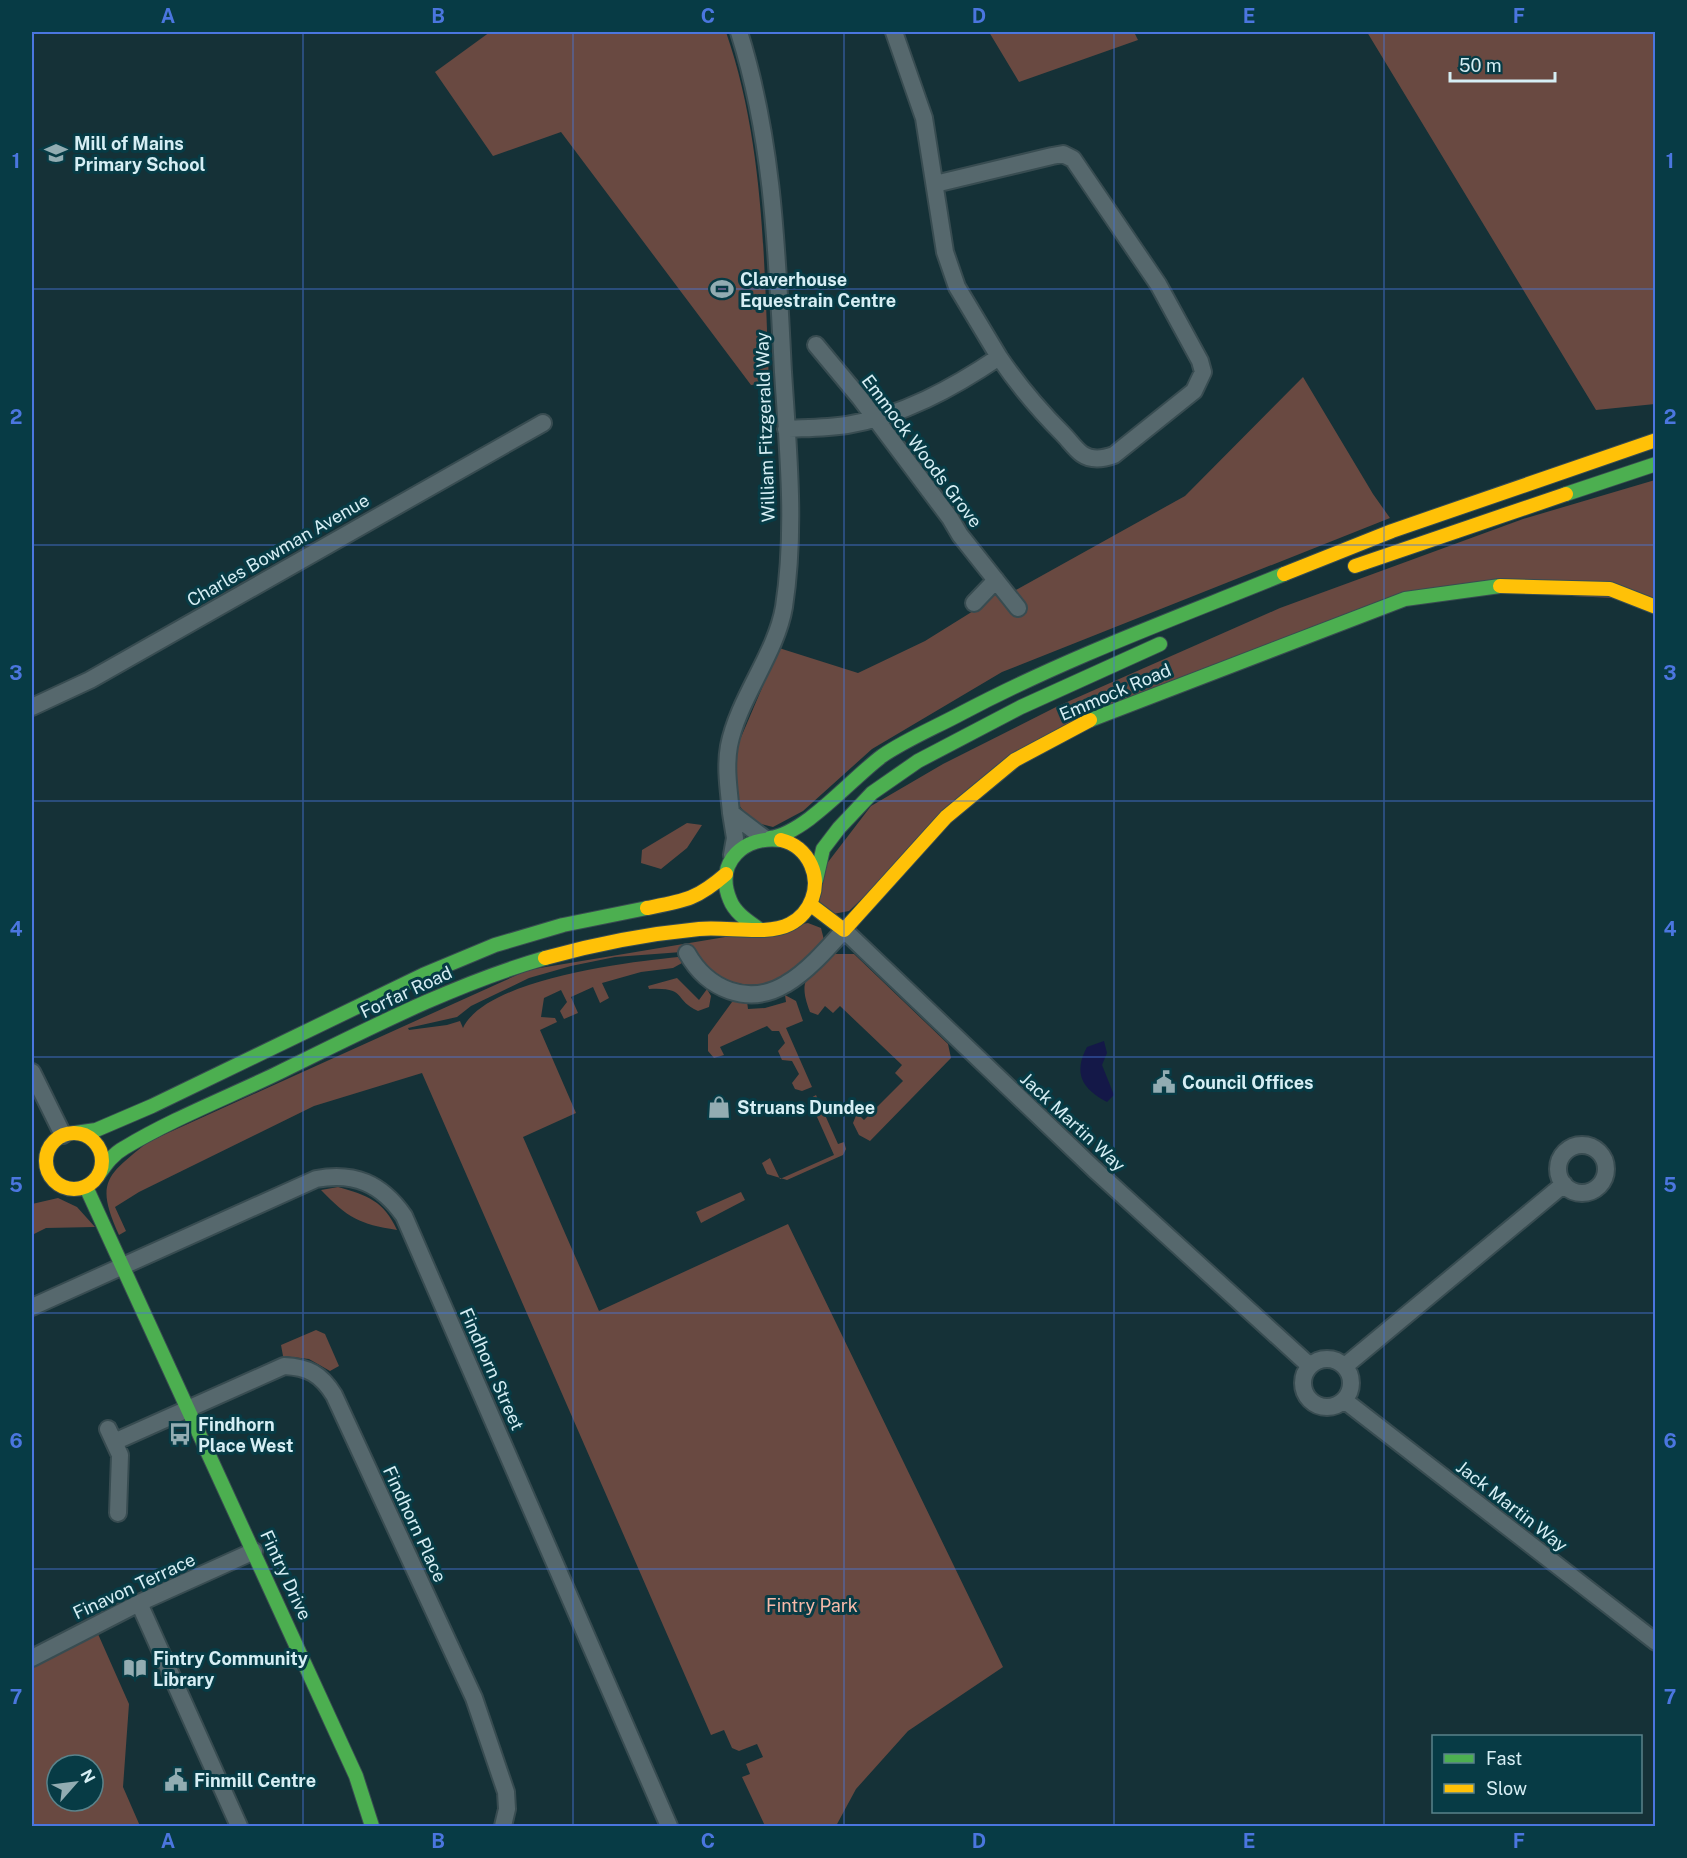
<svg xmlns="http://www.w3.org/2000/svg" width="1687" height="1858" font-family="'Public Sans',sans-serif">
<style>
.green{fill:#694941;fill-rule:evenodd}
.water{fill:#141848}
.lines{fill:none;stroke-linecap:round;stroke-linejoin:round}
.street-casing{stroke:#384c51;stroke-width:20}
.fast-casing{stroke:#384c51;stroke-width:16}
.slow-casing{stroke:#384c51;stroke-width:16}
.street{stroke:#56686d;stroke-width:16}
.fast{stroke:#4caf50;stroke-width:14}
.slow{stroke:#ffc107;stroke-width:14}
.grid{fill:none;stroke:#4b76df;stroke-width:1.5;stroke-opacity:0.55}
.labels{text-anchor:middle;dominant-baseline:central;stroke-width:6;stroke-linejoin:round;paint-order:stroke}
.poi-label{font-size:18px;font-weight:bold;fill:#d6eef4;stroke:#073b45;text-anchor:start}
.street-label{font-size:18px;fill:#d6eef4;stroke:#073b45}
.park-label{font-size:18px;fill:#f7baaa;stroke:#073b45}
.neatline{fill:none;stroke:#4b76df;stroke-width:2}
.grid-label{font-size:20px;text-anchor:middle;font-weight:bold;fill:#4b76df}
</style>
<rect width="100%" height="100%" fill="#153137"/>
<path class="green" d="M490 32H726C765 145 764 265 769 383L751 385 561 132 493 156 435 72Z
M989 32H1134L1138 40 1019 82Z
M1367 32H1655V404L1596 410Z
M1303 377 1373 494 1390 518 1002 672 872 749 803 811 773 827 753 822 737 803 736 749 779 648 858 673 925 641 978 608 990 595 1014 591 1185 496Z
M1655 480V600L1425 589 1011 757 849 911 833 914 818 901 825 866 871 806 943 764 1058 706 1280 608 1523 519Z
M687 823 702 825 687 848 661 869 641 863 642 850Z
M808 923 821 928 824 940C812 951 800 966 787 975 755 995 711 983 695 951L615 957 571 966 529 978 471 1006 457 1017 408 1028 409 1030 447 1025 460 1021 463 1028C486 979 628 962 678 957L682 963 673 968 641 972 602 983 609 998 600 1003 593 987 571 997 578 1013 564 1019 560 1011 567 1002 561 990 544 998 541 1017 555 1018 557 1022 540 1030 576 1113 523 1137 599 1311 788 1224 1003 1667 908 1731 856 1789 836 1826H765L742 1777 750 1774 746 1764 763 1757 757 1744 739 1751 732 1748 724 1730 711 1735 422 1073 314 1106 139 1192 115 1207 126 1231 119 1235C95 1182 106 1176 148 1142L528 970Z
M832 954H854L948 1044 951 1058 870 1141 859 1135 853 1123 857 1113 864 1120 903 1081 895 1073 902 1065 840 1006 833 1013 825 1006 818 1015 810 1012C797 978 808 976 832 954Z
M677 978 699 1000 707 989 711 996 709 1007 698 1011C673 1000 688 987 649 989L648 986Z
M785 995 796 1001 803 1021 786 1028 812 1087 802 1091 795 1089 792 1083 799 1074 792 1061 782 1060 778 1051 785 1043 779 1031H772L767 1026 720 1047 724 1055 714 1058 708 1051V1035L732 1002 747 1001 748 1009 765 1008 786 1002Z
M816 1095 838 1144 844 1142 846 1149 843 1155 787 1180 767 1174 762 1163 770 1158 780 1179 834 1155 809 1099Z
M338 1187C367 1195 384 1201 397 1230 359 1224 348 1218 321 1190Z
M741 1192 745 1200 701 1223 696 1212Z
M58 1198 77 1207 95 1227 46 1228 32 1235V1204Z
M316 1330 325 1334 339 1366 330 1371 309 1359 283 1356 281 1345Z
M98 1634 129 1704 123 1787 140 1826H32V1668ZM57 1765H93V1801H57Z"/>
<path class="water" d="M1104 1041 1107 1053 1102 1065 1114 1095 1107 1102C1082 1089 1073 1073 1087 1047Z"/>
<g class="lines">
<g class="street-casing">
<path id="street" d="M935 184 1052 156 1063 154 1073 159 1158 284 1200 361 1203 372 1194 391 1114 455C1103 459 1092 461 1082 454 1075 449 1069 440 1063 434 1039 410 1018 385 999 357
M816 345 860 398 950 518 960 535 1018 608
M786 429C806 428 827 428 847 425 902 416 953 388 999 357L957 287 945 252 924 118 894 32
M974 603 996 580
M32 707 90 680 543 423
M731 813C729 791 725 768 729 746 738 699 776 654 784 607 796 529 788 450 783 372 777 256 774 143 739 32
M732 855 735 838 731 813 764 838
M687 953C707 989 748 1007 786 984 807 972 828 948 844 930L1094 1169 1310 1366
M32 1072 63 1135
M1558 1169a24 24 0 1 1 48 0a24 24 0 1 1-48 0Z
M32 1307 316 1179C354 1172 381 1183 404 1216L669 1826
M1303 1383a24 24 0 1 1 48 0a24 24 0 1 1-48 0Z
M1345 1366 1564 1184
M1344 1400 1656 1642
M108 1429 120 1455 118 1513
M114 1442 284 1366C308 1367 321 1374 334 1395L474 1698 506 1792 507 1809 503 1826
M139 1603 239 1826
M32 1658 139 1603 254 1551"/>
</g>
<g class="fast-casing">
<path id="fast" d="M1566 494 1656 464
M1090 720 1405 599 1500 586
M770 838C806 833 851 779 882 756 907 739 936 727 962 713 1066 658 1176 618 1284 574
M816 880 823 849 839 828 872 793 918 761 1021 707 1160 644
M759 929C748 921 735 913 730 900 714 862 745 835 781 840
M75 1133 96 1130 152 1106 423 975 495 945 563 925 647 908
M99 1174C106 1164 113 1154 124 1148 172 1119 226 1098 276 1074 364 1031 451 985 545 958
M86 1187 356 1776 372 1826"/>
</g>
<g class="slow-casing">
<path id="slow" d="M1355 566 1566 494
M1284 574 1392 531 1656 440
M1500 586 1610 589 1656 607
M811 905 844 930 946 817 1015 760 1090 720
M647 908C684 901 696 900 726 874
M545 958C595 944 647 934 699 929 726 926 767 936 790 924 811 913 821 887 811 865 805 852 794 843 781 840
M46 1161a28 28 0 1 1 56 0a28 28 0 1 1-56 0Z"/>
</g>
<use href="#street" class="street"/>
<use href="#fast" class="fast"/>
<use href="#slow" class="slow"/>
</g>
<path class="grid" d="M303 32V1826M573 32V1826M844 32V1826M1114 32V1826M1384 32V1826M32 289H1656M32 545H1656M32 801H1656M32 1057H1656M32 1313H1656M32 1569H1656"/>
<defs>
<g id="school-bare" transform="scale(1.8)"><path d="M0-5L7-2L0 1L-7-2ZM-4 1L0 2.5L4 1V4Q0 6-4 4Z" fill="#92acb2" stroke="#073b45" stroke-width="2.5" paint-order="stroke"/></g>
<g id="stadium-bare" transform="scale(1.8)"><path d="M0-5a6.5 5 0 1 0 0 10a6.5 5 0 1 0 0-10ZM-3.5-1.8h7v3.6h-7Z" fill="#92acb2" stroke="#073b45" stroke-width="2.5" paint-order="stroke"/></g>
<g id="civic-bare" transform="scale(1.8)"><path d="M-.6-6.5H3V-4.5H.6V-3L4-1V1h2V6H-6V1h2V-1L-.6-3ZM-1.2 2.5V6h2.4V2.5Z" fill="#92acb2" stroke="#073b45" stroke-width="2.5" paint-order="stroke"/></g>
<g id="shop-bare" transform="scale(1.8)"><path d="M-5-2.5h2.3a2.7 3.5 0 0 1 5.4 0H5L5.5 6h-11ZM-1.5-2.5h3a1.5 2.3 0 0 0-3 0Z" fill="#92acb2" stroke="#073b45" stroke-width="2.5" paint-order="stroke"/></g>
<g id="bus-bare" transform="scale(1.8)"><path d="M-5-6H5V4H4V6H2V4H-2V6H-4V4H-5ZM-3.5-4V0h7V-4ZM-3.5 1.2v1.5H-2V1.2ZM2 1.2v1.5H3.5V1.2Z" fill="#92acb2" stroke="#073b45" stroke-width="2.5" paint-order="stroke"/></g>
<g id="library-bare" transform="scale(1.8)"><path d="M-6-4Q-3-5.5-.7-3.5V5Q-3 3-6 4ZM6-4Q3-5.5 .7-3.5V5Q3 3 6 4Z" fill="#92acb2" stroke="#073b45" stroke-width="2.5" paint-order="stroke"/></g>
</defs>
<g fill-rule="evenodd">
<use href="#school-bare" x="56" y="153"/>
<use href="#stadium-bare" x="722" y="289"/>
<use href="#civic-bare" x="1164" y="1082"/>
<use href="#shop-bare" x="719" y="1107"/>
<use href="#bus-bare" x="180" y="1434"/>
<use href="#library-bare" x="135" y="1668"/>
<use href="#civic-bare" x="176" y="1780"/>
</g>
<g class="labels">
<g class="poi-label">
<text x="74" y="143">Mill of Mains<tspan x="74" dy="21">Primary School</tspan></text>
<text x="740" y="279">Claverhouse<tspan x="740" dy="21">Equestrain Centre</tspan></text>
<text x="1182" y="1082">Council Offices</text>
<text x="737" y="1107">Struans Dundee</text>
<text x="198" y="1424">Findhorn<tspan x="198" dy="21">Place West</tspan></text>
<text x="153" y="1658">Fintry Community<tspan x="153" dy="21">Library</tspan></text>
<text x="194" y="1780">Finmill Centre</text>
</g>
<g class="street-label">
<text transform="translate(765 427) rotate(-92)">William Fitzgerald Way</text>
<text transform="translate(922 451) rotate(53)">Emmock Woods Grove</text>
<text transform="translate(278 550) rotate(-30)">Charles Bowman Avenue</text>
<text transform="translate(1115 692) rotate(-23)">Emmock Road</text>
<text transform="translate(406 992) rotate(-25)">Forfar Road</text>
<text transform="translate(1073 1122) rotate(43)">Jack Martin Way</text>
<text transform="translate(492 1369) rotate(66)">Findhorn Street</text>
<text transform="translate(1512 1506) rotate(38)">Jack Martin Way</text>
<text transform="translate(415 1524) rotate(65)">Findhorn Place</text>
<text transform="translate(286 1575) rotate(65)">Fintry Drive</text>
<text transform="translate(134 1586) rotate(-25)">Finavon Terrace</text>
</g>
<g class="park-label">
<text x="812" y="1605">Fintry Park</text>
</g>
</g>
<rect width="1687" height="1858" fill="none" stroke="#073b45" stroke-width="66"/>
<rect x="1432" y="1735" width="210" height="78" fill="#073b45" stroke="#5a838b" stroke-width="1.5"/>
<rect x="1444" y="1754" width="30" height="9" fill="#4caf50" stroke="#5a838b" stroke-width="1.5"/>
<text x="1486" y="1765" font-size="18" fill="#d6eef4">Fast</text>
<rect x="1444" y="1784" width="30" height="9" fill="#ffc107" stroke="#5a838b" stroke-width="1.5"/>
<text x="1486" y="1795" font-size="18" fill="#d6eef4">Slow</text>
<g transform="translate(75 1783) rotate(62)"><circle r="28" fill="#073b45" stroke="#5a838b" stroke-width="1.5"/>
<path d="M0-4.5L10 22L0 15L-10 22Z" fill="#92acb2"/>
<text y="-9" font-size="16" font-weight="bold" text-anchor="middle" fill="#d6eef4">N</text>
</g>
<path d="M1450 72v9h105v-9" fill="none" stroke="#d6eef4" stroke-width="3"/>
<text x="1459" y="72" font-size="18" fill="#d6eef4" stroke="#073b45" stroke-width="4.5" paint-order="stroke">50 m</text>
<rect x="33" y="33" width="1621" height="1792" class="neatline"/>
<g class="grid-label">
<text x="168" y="23">A</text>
<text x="438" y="23">B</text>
<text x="708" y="23">C</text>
<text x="979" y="23">D</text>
<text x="1249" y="23">E</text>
<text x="1519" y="23">F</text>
<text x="16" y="168">1</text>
<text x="1670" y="168">1</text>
<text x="16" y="424">2</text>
<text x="1670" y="424">2</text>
<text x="16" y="680">3</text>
<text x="1670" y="680">3</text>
<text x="16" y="936">4</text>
<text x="1670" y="936">4</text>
<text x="16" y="1192">5</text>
<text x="1670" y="1192">5</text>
<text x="16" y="1448">6</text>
<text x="1670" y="1448">6</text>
<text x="16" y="1704">7</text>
<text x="1670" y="1704">7</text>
<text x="168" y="1848">A</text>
<text x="438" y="1848">B</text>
<text x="708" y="1848">C</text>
<text x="979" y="1848">D</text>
<text x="1249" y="1848">E</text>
<text x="1519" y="1848">F</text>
</g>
</svg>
